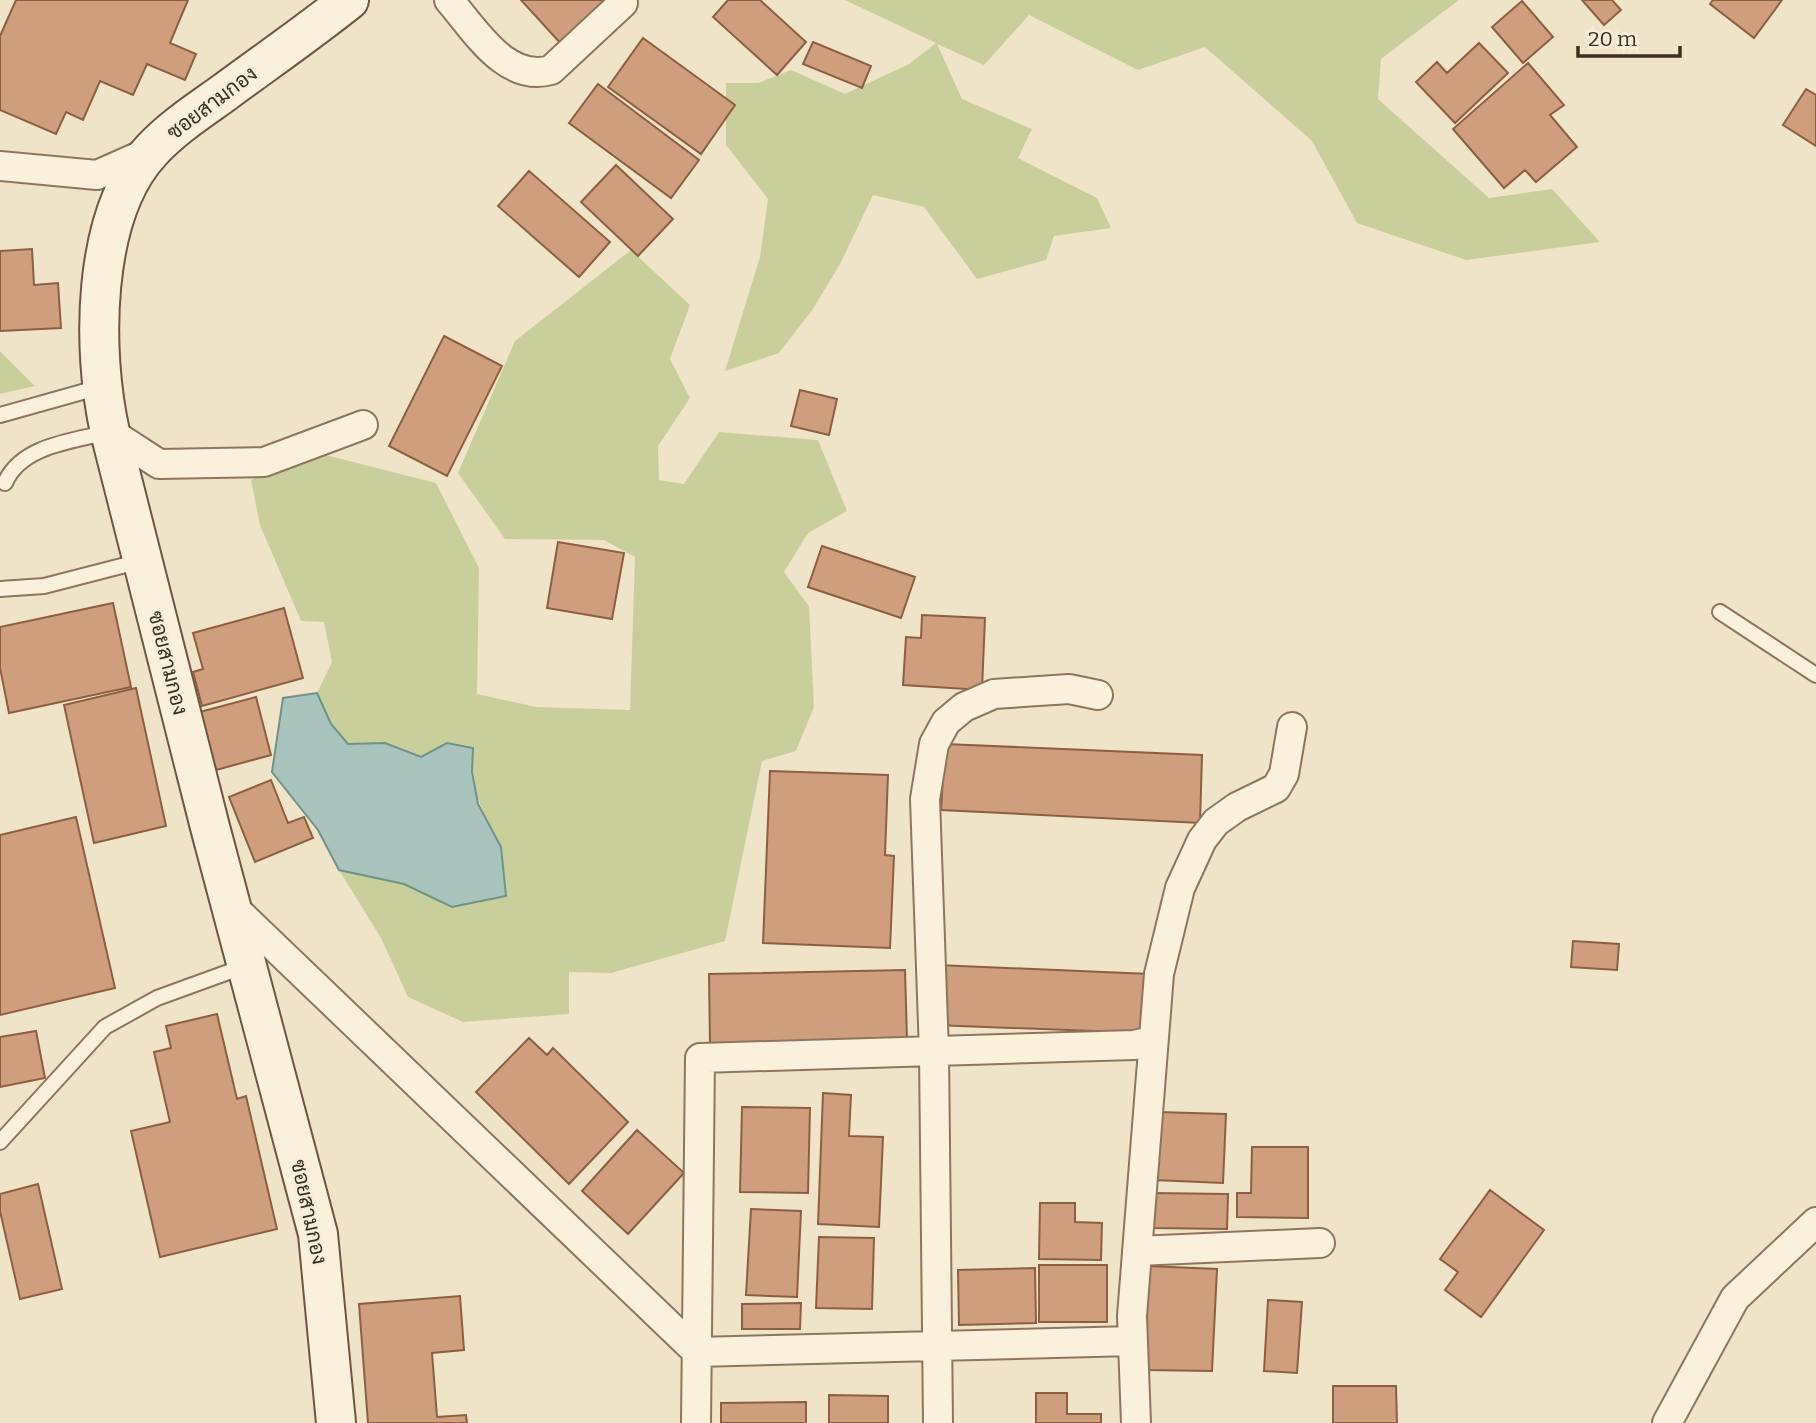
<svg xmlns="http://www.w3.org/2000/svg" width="1816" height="1423" font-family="Bitter,Sarabun,serif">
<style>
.green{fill:#c9cf9b}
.water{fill:#a9c4bc;stroke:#6f938a;stroke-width:2}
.building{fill:#cf9f7d;stroke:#8d5f41;stroke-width:2}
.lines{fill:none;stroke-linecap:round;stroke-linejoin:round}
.lane-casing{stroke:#8d765c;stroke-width:18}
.street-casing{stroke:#8d765c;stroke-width:32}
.secondary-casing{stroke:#6f573f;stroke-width:42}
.lane{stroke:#faf1dc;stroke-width:14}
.street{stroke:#faf1dc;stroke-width:28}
.secondary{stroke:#faf1dc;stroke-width:38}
.labels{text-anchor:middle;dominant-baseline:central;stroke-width:5;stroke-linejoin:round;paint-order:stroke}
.street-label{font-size:21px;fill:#3d2e20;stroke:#f7eed8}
</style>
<rect width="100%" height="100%" fill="#f0e4c8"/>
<path class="green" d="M845 0H1459L1381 59 1378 99 1489 198 1552 189 1600 242 1466 260 1357 223 1312 141 1205 47 1138 70 1029 15 984 65 937 44 962 99 1032 129 1018 158 1097 198 1111 228 1054 236 1046 260 977 279 924 207 873 195 840 264 813 309 779 353 725 371 760 257 768 199 726 145V83H758L791 70 845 94 909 64 936 43Z
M631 250 690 305 670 359 690 398 658 446 659 480 684 484 719 432 818 440 847 511 808 533 784 572 809 606 814 707 796 751 762 761 725 941 611 973 569 972V1014L463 1022 408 997 381 938 339 870 404 884 452 907 501 847C481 809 471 793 473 749L447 743 421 757 385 743 347 744 331 724 317 693 332 662 324 622 301 621 260 525 251 480 310 451 436 483 479 568 477 694 536 707 630 710 635 557 604 540 505 539 458 473 515 341Z
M0 351 35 386 0 394Z"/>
<path class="water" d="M317 693 331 724 348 744 385 743 421 757 447 743 473 748 472 772 478 804 501 847 506 896 452 907 404 884 339 870 318 830 272 772 283 698Z"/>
<path class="building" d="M16 0H188L170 43 196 54 185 80 147 64 133 95 100 81 83 120 66 112 56 134 0 110V36Z
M521 0H611L563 46Z
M728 0H760L806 42 777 75 713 17Z
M1582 0H1612L1621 10 1604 25Z
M1713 0H1782L1754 38 1710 4Z
M1522 1 1553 37 1523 63 1492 27Z
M643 38 735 105 701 154 608 87Z
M813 42 871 66 862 88 803 64Z
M1479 43 1508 73 1455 123 1416 82 1437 62 1447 73Z
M1528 63 1564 105 1550 115 1577 147 1536 182 1525 170 1504 188 1453 129Z
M598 84 699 160 671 198 569 123Z
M1806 89 1816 95V146L1783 125Z
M616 165 673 219 638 256 581 202Z
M529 171 610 242 579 277 498 206Z
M32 249 34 285 58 283 61 328 0 331V251Z
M444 336 502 366 447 476 389 446Z
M800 390 837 399 829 435 791 426Z
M558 542 624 553 612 619 547 608Z
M822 546 915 577 901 618 808 587Z
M113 603 131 687 9 713 0 668V627Z
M284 608 303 678 202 706 193 672 203 669 193 633Z
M922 615 985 618 982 690 903 685 906 637 921 638Z
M136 688 166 826 94 843 64 705Z
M256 697 271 755 216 770 200 712Z
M945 744 1202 755 1200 823 941 810Z
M770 771 888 775 885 855 894 856 890 948 763 943Z
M271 780 288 823 304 817 313 838 255 862 229 797Z
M76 817 115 988 0 1015V835Z
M1573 941 1619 944 1617 970 1571 967Z
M937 965 1149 974 1147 1033 934 1025Z
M905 970 907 1040 710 1044 709 974Z
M217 1014 237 1099 246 1096 277 1229 160 1257 131 1131 170 1122 154 1052 171 1048 166 1026Z
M36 1031 45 1078 0 1087V1037Z
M529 1038 547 1055 553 1048 628 1122 569 1184 476 1092Z
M823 1093 851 1095 849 1136 883 1137 879 1227 818 1224Z
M742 1107 810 1108 808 1193 740 1192Z
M1158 1112 1226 1114 1223 1183 1154 1180Z
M637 1130 684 1173 628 1234 582 1191Z
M1252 1147H1308V1218L1237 1217V1193H1251Z
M38 1184 62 1289 20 1299 0 1211V1194Z
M1490 1190 1544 1230 1481 1317 1445 1290 1458 1272 1440 1259Z
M1152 1193 1228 1194 1227 1229 1152 1228Z
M1040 1203H1075V1222L1102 1223 1101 1260 1039 1259Z
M751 1209 801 1211 797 1297 746 1295Z
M819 1237 874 1238 872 1309 816 1308Z
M1039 1265H1107V1322H1039Z
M1147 1266 1217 1269 1212 1371 1146 1370Z
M1035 1268 1036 1323 959 1325 958 1270Z
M460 1296 464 1350 432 1353 437 1417 466 1415 467 1423H368L359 1304Z
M1268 1300 1302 1302 1297 1373 1264 1371Z
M801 1303 800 1329H742V1304Z
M1333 1386H1396L1397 1423H1333Z
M1036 1393H1067V1414H1101V1423H1036Z
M829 1395 888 1396V1423H829Z
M806 1402V1423H721V1403Z"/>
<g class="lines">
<g class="lane-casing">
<path id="lane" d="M0 415 100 387
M5 483C21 445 74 441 109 432
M0 589 44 586 141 561
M1720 612 1816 675
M0 1142 105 1027 157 998 245 966"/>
</g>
<g class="street-casing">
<path id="street" d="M449 0C475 30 506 83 551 70L623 3
M0 166 97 175 149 152
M110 432 159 464 264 462 363 425
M231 905 697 1352 1133 1341
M1137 1251 1320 1243
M696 1423 700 1058 1134 1045 1152 1041
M938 1423 934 1052 925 799 934 744 946 722 964 707 994 694 1069 689 1098 695
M1136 1423 1132 1316 1159 974 1180 888 1202 840 1216 822 1237 807 1276 788 1284 774 1292 727
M1667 1423 1735 1298 1816 1222"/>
</g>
<g class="secondary-casing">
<path id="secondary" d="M336 1423 318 1234 210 827 110 432C92 352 91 216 151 151 172 128 200 110 225 92 267 61 309 32 349 0"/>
</g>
<use href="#lane" class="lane"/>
<use href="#street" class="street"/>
<use href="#secondary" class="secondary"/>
</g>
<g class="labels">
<g class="street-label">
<text transform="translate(212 103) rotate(-37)">ซอยสามกอง</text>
<text transform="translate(168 663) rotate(76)">ซอยสามกอง</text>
<text transform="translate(309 1212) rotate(78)">ซอยสามกอง</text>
</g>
</g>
<path d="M1578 46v10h102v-10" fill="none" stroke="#3d2e20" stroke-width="3.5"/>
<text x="1588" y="46" font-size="21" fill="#3d2e20" stroke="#f7eed8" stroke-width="5" paint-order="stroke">20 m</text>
</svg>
